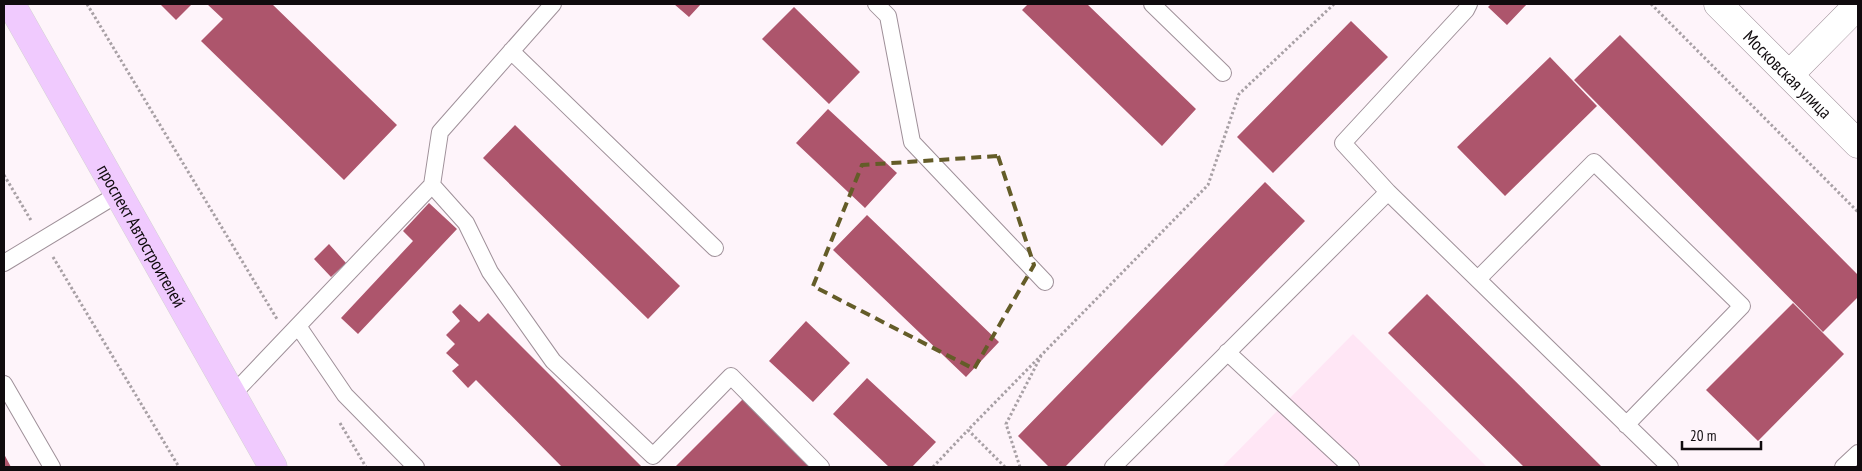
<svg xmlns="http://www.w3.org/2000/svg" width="1862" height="471" font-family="'PT Sans Narrow',sans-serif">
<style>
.built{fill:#ffe6f5}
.building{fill:#ad556c}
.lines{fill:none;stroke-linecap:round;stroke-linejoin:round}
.service-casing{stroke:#9f9099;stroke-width:18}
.minor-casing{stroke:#9f9099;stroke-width:29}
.tertiary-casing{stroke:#9f9099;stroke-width:29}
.trunk-casing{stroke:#d4d3d4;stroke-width:29}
.path{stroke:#a8a0a5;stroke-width:3;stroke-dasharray:2.5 2.5;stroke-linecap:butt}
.service{stroke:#fff;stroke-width:16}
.minor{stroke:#fff;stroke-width:28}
.tertiary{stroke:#fff;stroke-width:28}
.trunk{stroke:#f0cafe;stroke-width:28}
.marked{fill:none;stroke:#645c28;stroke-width:4;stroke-dasharray:10 6;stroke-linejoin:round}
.labels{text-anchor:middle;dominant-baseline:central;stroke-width:4.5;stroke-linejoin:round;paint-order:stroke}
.street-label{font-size:18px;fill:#100b0e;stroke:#fef4fa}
</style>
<rect width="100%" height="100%" fill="#fef4fa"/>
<path class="built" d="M1353 334 1487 467H1222Z"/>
<path class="building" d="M160 4H192L176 20Z
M207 4H272L397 125 344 180 201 41 223 19Z
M674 4H701L689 17Z
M1028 4H1087L1196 109 1162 146 1022 10Z
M1491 4H1527L1507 25 1488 7Z
M794 7 860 72 829 104 762 39Z
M1351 21 1388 57 1273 173 1237 137Z
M1620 35 1858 275V297L1823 332 1574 80Z
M1550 57 1597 106 1505 196 1457 147Z
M828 109 897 173 865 208 796 143Z
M515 125 680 286 648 319 483 158Z
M1265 182 1305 221 1065 467H1049L1018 436Z
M429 203 457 229 358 334 341 318 413 241 403 231Z
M867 215 999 342 966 377 833 250Z
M329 244 346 263 331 277 314 259Z
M1427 294 1602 467H1524L1388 333Z
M1793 303 1844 354 1758 441 1706 390Z
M460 304 479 322 488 313 642 467H562L476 380 468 388 452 371 459 365 446 353 455 344 446 335 460 321 452 312Z
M806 321 850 363 813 402 769 361Z
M867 378 936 442 912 467H889L833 414Z
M743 399 809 467H675Z
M4 454 11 467H4Z"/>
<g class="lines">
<g class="service-casing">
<path id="service" d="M876 4 888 16 912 142 1045 282
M1152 4 1223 73
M511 51 715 248
M432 185 466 223 490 272 553 361 653 456 731 376 821 467
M1388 192 1670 467
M4 263 118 194
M1478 279 1594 162 1742 306 1626 425
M298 326 345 395 416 467
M1227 352 1351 467
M4 384 52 467
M232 395 432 185 440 132 553 4
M1113 467 1388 192 1343 143 1466 10 1469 4
M1843 467 1858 453"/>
</g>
<g class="minor-casing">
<path id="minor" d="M1789 75 1858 5"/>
</g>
<g class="tertiary-casing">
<g id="tertiary">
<path id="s1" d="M1718 4 1858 144"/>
</g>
</g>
<g class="trunk-casing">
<g id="trunk">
<path id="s2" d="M11 4 273 467"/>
</g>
</g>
<path class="path" d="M87 4 277 319
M1651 4 1858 212
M4 175 32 222
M53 257 179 467
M340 423 366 467
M933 467 968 430
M1005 467 968 430 1208 185 1239 94 1334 4
M1020 467 1006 424 1041 356"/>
<use href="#service" class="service"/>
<use href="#minor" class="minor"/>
<use href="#tertiary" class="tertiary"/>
<use href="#trunk" class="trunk"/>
</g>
<path class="marked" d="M998 156 1034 265 974 369 813 286 862 165Z"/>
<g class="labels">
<g class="street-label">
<text stroke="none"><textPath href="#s1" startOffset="99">Московская улица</textPath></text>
<text stroke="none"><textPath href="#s2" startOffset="266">проспект Автостроителей</textPath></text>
</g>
</g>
<rect width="1862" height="471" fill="none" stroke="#100b0e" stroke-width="10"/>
<path d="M1682 441v8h79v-8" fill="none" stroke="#100b0e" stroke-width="2.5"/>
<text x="1690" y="441" font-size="15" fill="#100b0e" stroke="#fef4fa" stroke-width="4" paint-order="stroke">20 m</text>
</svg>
